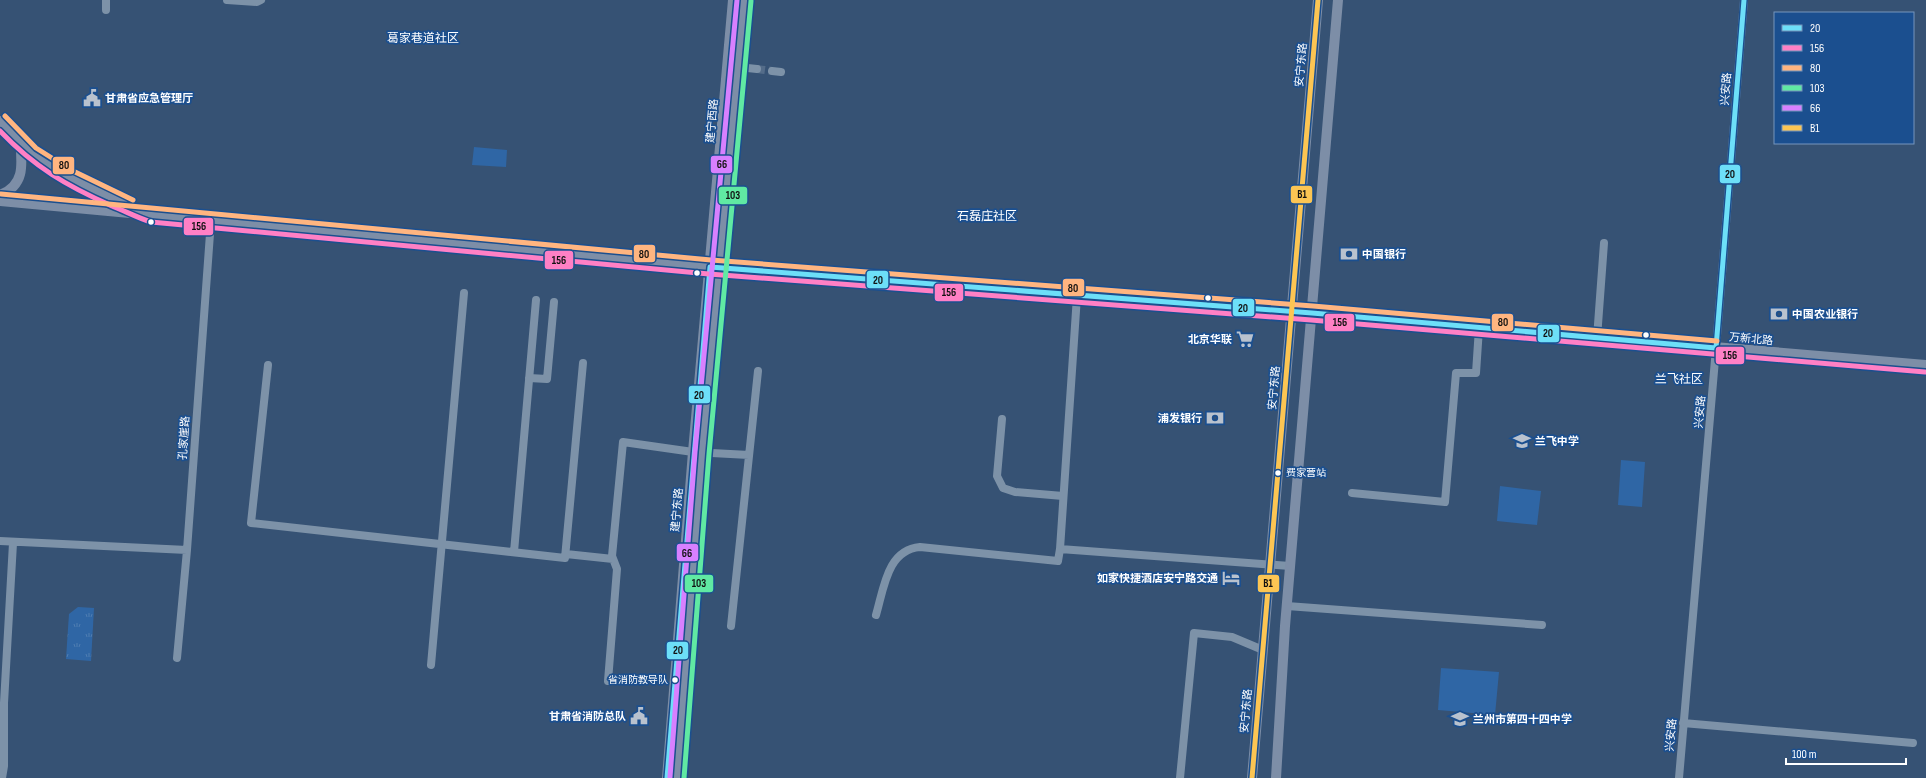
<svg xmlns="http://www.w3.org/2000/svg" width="1926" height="778" font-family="'Sofia Sans Condensed','Noto Sans SC',sans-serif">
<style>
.grass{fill:url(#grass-tufts)}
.pitch{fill:#2f66a5}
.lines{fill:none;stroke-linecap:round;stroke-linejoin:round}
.minor-tunnel{stroke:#546c89;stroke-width:8;stroke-dasharray:8 4;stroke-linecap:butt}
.minor{stroke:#7d92a8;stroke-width:8}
.major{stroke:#7d8ea7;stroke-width:10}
.bus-1-casing{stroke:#1b4f8f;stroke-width:8}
.bus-2-casing{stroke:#1b4f8f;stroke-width:8}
.bus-3-casing{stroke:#1b4f8f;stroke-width:8}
.bus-4-casing{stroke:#1b4f8f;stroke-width:8}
.bus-5-casing{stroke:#1b4f8f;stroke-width:8}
.bus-6-casing{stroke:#1b4f8f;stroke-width:8}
.bus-1{stroke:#6ddff8;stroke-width:5}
.bus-2{stroke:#ff80c5;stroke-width:5}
.bus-3{stroke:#ffb580;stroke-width:5}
.bus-4{stroke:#60e9a3;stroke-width:5}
.bus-5{stroke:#d880ff;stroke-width:5}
.bus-6{stroke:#fcc553;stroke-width:5}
.bus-dot{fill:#fff;stroke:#1b4f8f;stroke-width:1.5}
.labels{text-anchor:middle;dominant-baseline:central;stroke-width:3.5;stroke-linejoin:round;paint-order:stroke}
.bus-label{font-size:10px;fill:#fff;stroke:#1b4f8f;text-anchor:start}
.street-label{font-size:11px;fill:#fff;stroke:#1b4f8f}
.poi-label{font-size:11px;font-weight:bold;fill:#fff;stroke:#1b4f8f;text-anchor:start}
.neighbourhood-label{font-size:12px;fill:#fff;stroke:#1b4f8f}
.line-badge{stroke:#1b4f8f;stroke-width:1.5}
.pale-badge-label{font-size:11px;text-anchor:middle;font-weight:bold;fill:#111}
</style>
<defs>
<pattern id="grass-tufts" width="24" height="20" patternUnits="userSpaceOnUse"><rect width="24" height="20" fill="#2f66a5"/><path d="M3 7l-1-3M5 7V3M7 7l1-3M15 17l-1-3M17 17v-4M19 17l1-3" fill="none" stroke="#4e7db2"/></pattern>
</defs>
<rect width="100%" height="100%" fill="#365274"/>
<path class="grass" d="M78 607 94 608 91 661 66 659 69 614Z"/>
<path class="pitch" d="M474 147 507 150 506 167 472 165Z
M1621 460 1645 462 1642 507 1618 505Z
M1500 486 1541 491 1537 525 1497 521Z
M1441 668 1499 672 1495 715 1438 710Z"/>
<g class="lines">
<path class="minor-tunnel" d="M757 69 772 71"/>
<path class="minor" d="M227 0 257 2 261 0
M106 10V0
M738 67 757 69
M772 71 781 72
M1077 296 1060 549 1290 566
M1597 338 1604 243
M268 365 251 523 565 558 583 363
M529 378 547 379 554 302
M1002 419 997 476 1003 488 1015 492 1063 496
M1352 493 1445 502 1456 373H1476L1479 328
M0 541 187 550
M514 552 536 300
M566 554 613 559
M1287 606 1542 625
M876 615C884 588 887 550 920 547L1058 561 1060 549
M731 626 758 371
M177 658 187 550 211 220
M431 665 464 293
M608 681 617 569 612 556 623 442 693 452 749 455
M1683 723 1913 743
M2 778 4 766V703L13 543
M1180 778 1194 633 1232 637 1263 650
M1679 778 1716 348 1744 0"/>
<path class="major" d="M0 121C11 131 21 145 33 154 66 179 106 196 145 212
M0 195C26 185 22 163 20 140
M0 201 710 267 1312 313 1926 365
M667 778 693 452 733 0
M677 778 702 453 744 0
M1252 778 1318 0
M1276 778 1285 626 1338 0"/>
<g class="bus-1-casing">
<path id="bus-1" d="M710 267 1312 313 1716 348
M1716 348 1744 0
M667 778 710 267"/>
</g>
<g class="bus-2-casing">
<path id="bus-2" d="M0 131C34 167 67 186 112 206 125 211 138 218 151 222L709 274 1311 320 1925 372"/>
</g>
<g class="bus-3-casing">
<path id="bus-3" d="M5 116 36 148 71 170 133 200
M1 194 711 260 1313 306 1717 341"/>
</g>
<g class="bus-4-casing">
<path id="bus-4" d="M684 778 709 454 751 1"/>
</g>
<g class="bus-5-casing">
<path id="bus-5" d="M670 777 695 452 737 0"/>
</g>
<g class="bus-6-casing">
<path id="bus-6" d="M1252 778 1318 0"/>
</g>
<use href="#bus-1" class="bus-1"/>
<use href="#bus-2" class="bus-2"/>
<use href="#bus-3" class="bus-3"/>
<use href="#bus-4" class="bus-4"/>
<use href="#bus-5" class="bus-5"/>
<use href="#bus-6" class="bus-6"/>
</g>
<defs>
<g id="civic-bare" transform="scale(1.38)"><path d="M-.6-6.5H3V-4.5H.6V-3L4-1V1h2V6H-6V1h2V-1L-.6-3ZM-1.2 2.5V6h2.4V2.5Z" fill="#b9c2ce" stroke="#1b4f8f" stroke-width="2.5" paint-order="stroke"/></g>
<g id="bank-bare" transform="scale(1.38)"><path d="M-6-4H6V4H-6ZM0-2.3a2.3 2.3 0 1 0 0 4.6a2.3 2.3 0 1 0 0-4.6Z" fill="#b9c2ce" stroke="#1b4f8f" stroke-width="2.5" paint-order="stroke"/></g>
<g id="supermarket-bare" transform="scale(1.38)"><path d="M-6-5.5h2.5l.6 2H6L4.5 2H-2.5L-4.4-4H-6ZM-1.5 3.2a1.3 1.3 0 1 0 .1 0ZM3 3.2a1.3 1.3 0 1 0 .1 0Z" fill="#b9c2ce" stroke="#1b4f8f" stroke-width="2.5" paint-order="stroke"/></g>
<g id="school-bare" transform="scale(1.38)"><path d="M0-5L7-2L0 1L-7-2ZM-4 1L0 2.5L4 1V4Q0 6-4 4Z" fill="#b9c2ce" stroke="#1b4f8f" stroke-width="2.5" paint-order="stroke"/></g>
<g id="hotel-bare" transform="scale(1.38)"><path d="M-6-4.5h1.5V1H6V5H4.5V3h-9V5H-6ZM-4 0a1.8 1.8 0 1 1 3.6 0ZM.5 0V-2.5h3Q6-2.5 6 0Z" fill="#b9c2ce" stroke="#1b4f8f" stroke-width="2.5" paint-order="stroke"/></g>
</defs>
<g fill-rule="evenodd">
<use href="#civic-bare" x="92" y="98"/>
<use href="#bank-bare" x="1349" y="254"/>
<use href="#bank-bare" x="1779" y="314"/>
<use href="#supermarket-bare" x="1245" y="339"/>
<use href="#bank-bare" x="1215" y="418"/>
<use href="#school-bare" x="1522" y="441"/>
<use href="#hotel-bare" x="1231" y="578"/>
<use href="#civic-bare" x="639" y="716"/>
<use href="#school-bare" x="1460" y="719"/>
</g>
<g class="bus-dot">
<circle cx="151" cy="222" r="3.5"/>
<circle cx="697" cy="273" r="3.5"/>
<circle cx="1208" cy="298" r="3.5"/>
<circle cx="1646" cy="335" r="3.5"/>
<circle cx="1278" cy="473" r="3.5"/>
<circle cx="675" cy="680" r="3.5"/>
</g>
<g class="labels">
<g class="bus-label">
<text x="1286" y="473">费家营站</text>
<text x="668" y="680" text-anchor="end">省消防教导队</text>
</g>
<g class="street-label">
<text transform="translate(1301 65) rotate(-85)">安宁东路</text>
<text transform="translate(1726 89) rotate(-86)">兴安路</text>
<text transform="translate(712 121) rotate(-85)">建宁西路</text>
<text transform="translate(1751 339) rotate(5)">万新北路</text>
<text transform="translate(1274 388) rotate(-85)">安宁东路</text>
<text transform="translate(1700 412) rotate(-85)">兴安路</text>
<text transform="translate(184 438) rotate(-86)">孔家崖路</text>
<text transform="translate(677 510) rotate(-85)">建宁东路</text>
<text transform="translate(1246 711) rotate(-85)">安宁东路</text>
<text transform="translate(1671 735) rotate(-85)">兴安路</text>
</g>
<g class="poi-label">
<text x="105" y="98">甘肃省应急管理厅</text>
<text x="1362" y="254">中国银行</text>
<text x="1792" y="314">中国农业银行</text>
<text x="1232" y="339" text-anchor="end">北京华联</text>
<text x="1202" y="418" text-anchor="end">浦发银行</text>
<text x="1535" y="441">兰飞中学</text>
<text x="1218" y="578" text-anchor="end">如家快捷酒店安宁路交通</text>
<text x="626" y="716" text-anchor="end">甘肃省消防总队</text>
<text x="1473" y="719">兰州市第四十四中学</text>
</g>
<g class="neighbourhood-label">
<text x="423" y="38">葛家巷道社区</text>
<text x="987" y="216">石磊庄社区</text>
<text x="1679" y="379">兰飞社区</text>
</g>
</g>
<g class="line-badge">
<rect x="710" y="155" width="23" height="19" rx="4" fill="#d880ff"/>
<rect x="52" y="156" width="23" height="19" rx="4" fill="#ffb580"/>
<rect x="1719" y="164" width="22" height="20" rx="4" fill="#6ddff8"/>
<rect x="1290" y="185" width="23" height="19" rx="4" fill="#fcc553"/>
<rect x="718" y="186" width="30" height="19" rx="4" fill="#60e9a3"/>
<rect x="183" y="217" width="31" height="19" rx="4" fill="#ff80c5"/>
<rect x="633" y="244" width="23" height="19" rx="4" fill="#ffb580"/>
<rect x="544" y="250" width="30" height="20" rx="4" fill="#ff80c5"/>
<rect x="866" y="270" width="23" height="19" rx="4" fill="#6ddff8"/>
<rect x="1062" y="278" width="23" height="19" rx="4" fill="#ffb580"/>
<rect x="934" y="283" width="30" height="19" rx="4" fill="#ff80c5"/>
<rect x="1232" y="298" width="23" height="19" rx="4" fill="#6ddff8"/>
<rect x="1491" y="313" width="23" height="19" rx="4" fill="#ffb580"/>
<rect x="1324" y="313" width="31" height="19" rx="4" fill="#ff80c5"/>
<rect x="1537" y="324" width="23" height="19" rx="4" fill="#6ddff8"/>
<rect x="1715" y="346" width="30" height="19" rx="4" fill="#ff80c5"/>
<rect x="688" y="385" width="23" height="19" rx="4" fill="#6ddff8"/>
<rect x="676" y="543" width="23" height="19" rx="4" fill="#d880ff"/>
<rect x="1257" y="574" width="23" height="19" rx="4" fill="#fcc553"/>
<rect x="684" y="574" width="30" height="19" rx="4" fill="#60e9a3"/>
<rect x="666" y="641" width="23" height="19" rx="4" fill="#6ddff8"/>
</g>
<g class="pale-badge-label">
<text x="722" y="168">66</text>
<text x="64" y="169">80</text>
<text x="1730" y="178">20</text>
<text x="1302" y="198">B1</text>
<text x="733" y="199">103</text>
<text x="199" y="230">156</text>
<text x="644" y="258">80</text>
<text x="559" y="264">156</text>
<text x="878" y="284">20</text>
<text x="1073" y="292">80</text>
<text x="949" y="296">156</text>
<text x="1243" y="312">20</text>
<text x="1503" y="326">80</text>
<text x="1340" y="326">156</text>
<text x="1548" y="337">20</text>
<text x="1730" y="359">156</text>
<text x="699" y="399">20</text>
<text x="687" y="557">66</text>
<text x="1268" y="587">B1</text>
<text x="699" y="587">103</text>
<text x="678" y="654">20</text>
</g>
<rect x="1774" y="12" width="140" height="132" fill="#1b4f8f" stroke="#7695bc"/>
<rect x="1782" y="25" width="20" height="6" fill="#6ddff8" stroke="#7695bc"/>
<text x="1810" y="32" font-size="12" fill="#ffffff">20</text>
<rect x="1782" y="45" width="20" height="6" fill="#ff80c5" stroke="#7695bc"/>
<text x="1810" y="52" font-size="12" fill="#ffffff">156</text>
<rect x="1782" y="65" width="20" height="6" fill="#ffb580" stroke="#7695bc"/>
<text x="1810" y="72" font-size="12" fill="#ffffff">80</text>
<rect x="1782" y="85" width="20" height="6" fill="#60e9a3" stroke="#7695bc"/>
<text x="1810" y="92" font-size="12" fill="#ffffff">103</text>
<rect x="1782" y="105" width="20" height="6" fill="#d880ff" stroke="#7695bc"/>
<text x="1810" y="112" font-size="12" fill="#ffffff">66</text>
<rect x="1782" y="125" width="20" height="6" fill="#fcc553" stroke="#7695bc"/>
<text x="1810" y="132" font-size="12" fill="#ffffff">B1</text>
<path d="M1786 758v6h120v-6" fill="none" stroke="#ffffff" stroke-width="2"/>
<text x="1792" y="758" font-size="12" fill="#ffffff" stroke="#1b4f8f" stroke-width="3" paint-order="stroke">100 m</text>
</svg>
